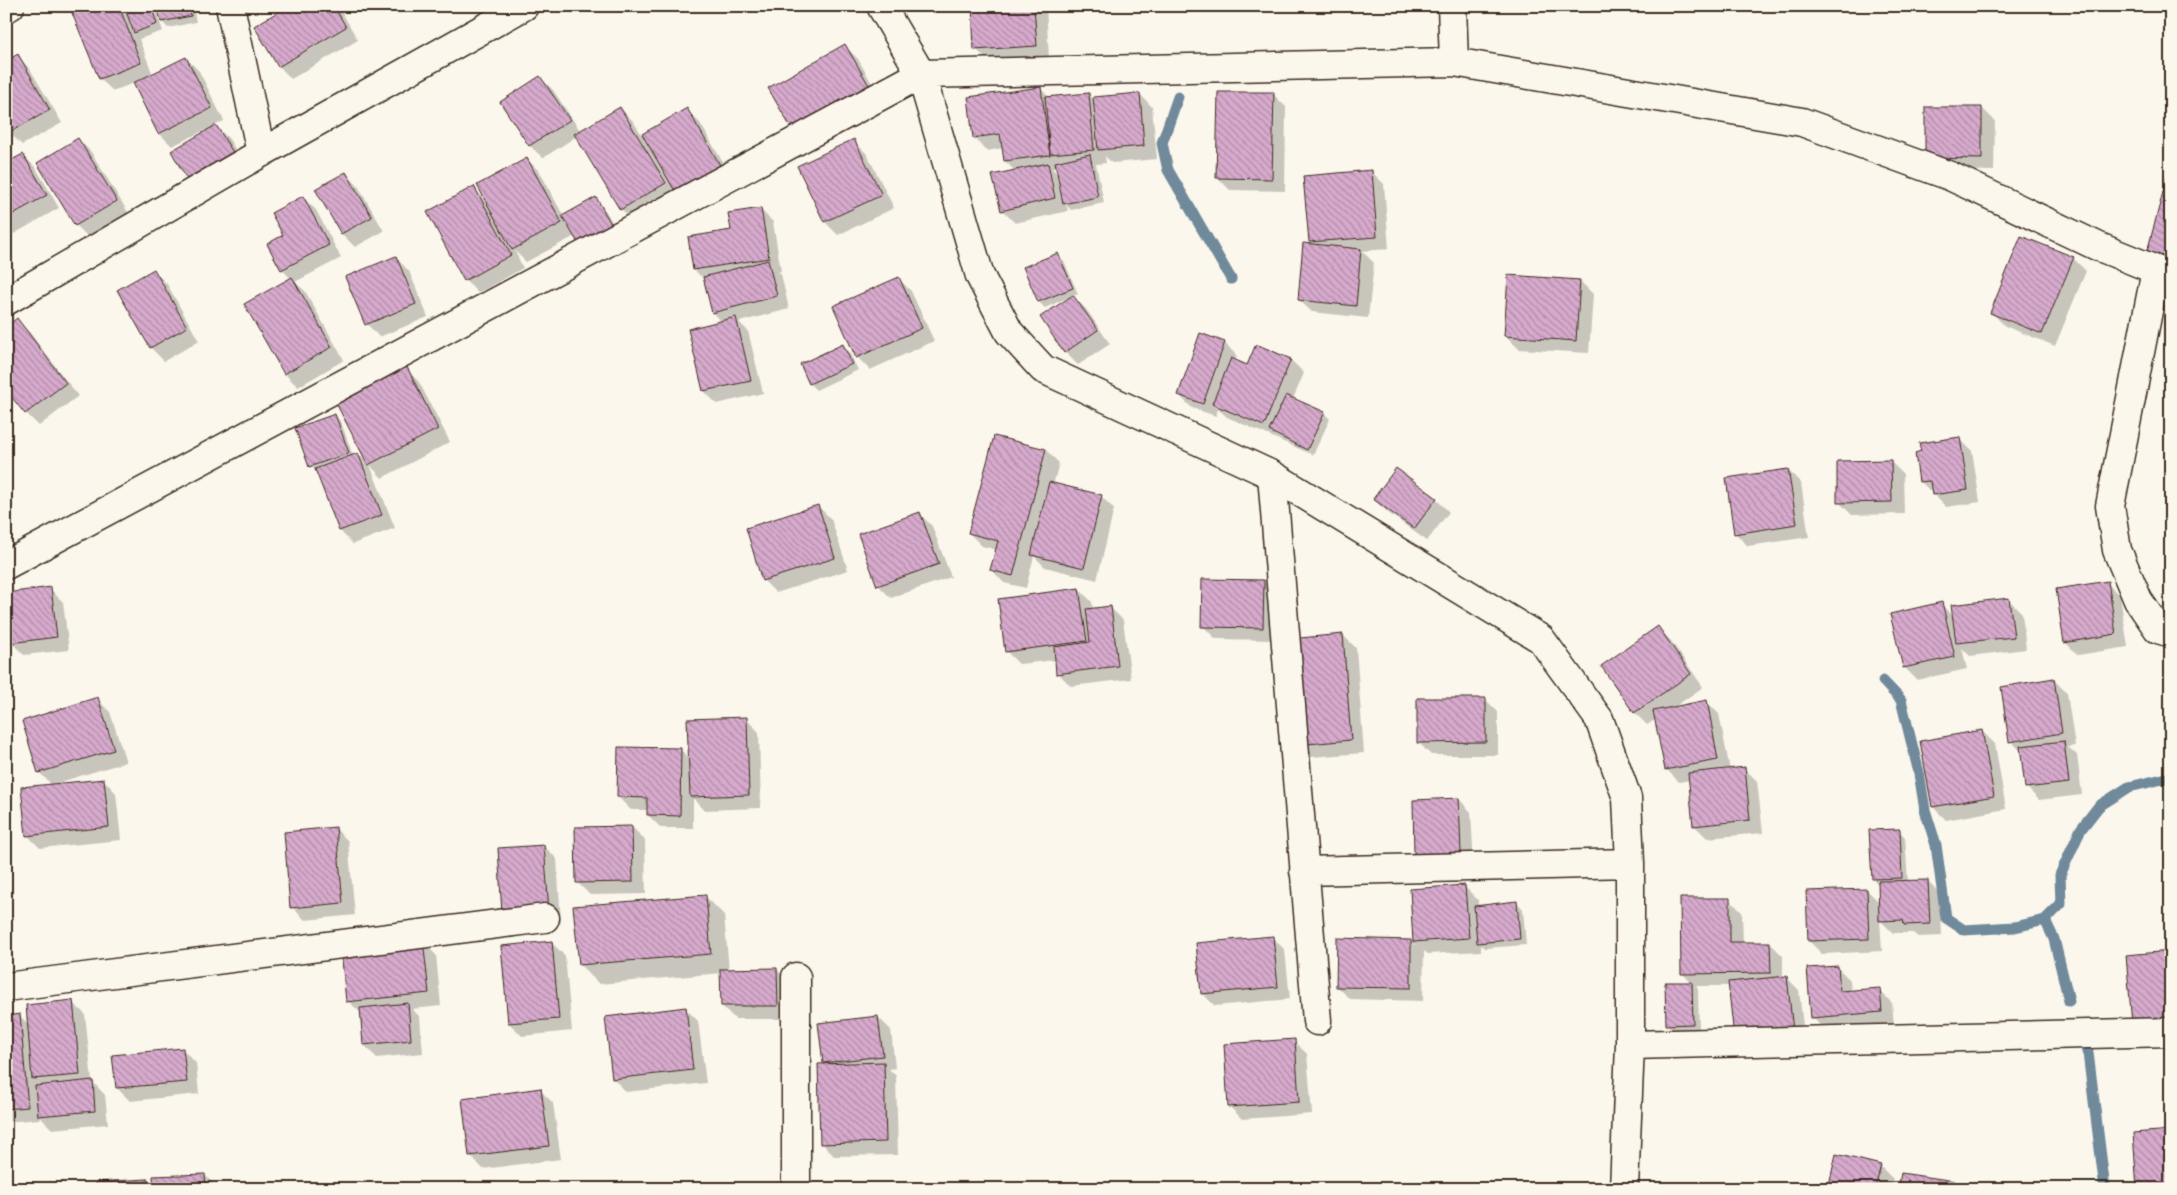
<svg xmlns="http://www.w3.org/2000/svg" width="2177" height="1195" font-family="'Architects Daughter',sans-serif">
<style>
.shadow{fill:#0003;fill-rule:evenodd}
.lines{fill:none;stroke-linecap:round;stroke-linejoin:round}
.stream{stroke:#6f899b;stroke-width:11}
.building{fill:url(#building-back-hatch);stroke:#3b2a1e}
.minor-casing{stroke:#3b2a1e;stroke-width:31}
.minor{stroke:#fbf7ec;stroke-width:28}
</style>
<defs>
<pattern id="building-back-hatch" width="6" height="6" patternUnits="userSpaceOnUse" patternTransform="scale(1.25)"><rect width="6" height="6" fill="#d7aacd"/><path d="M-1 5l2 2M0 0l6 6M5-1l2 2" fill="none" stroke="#b08ba6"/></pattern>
</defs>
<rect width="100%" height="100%" fill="#fbf7ec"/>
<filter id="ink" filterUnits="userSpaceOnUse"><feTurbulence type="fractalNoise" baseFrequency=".02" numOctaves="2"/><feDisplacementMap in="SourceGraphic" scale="10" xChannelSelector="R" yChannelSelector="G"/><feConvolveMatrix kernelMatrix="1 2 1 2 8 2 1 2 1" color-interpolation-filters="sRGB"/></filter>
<g filter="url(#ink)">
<path class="shadow" d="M93 6H123L127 10 126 6H154L163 31 139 39 153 75 186 58 199 71 224 121 215 125 229 139 248 170 205 130 172 146 159 133 134 83 113 91 100 79Z
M159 6H193L196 22 168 28 162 22Z
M290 6H338L358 40 291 79 279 66Z
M973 6H1046L1049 59 989 62 976 49Z
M845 46 858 59 883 103 808 145Z
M18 56 30 69 62 123 22 145 9 132Z
M540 77 553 90 581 132 620 108 633 121 642 135 687 110 700 123 732 178 634 222 621 209 577 136 543 158 530 146 501 102Z
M1040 88 1050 98 1088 94 1095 101 1140 94 1152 107 1157 159 1112 163 1105 156 1106 163 1096 164 1104 203 1071 210 1066 205 1068 211 1015 223 1002 210 1015 171 1005 161 1003 148 987 151 974 138 969 98ZM1052 168H1057L1059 176Z
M1273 94 1286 107 1285 191 1230 190 1217 177Z
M1982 108 1995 121 1994 171 1939 170 1926 157Z
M78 139 91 152 129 214 89 238 76 225 39 164Z
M854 141 867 154 894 208 838 235 825 222 799 167Z
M23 155 36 168 59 208 14 234 6 226V164Z
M527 159 540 172 564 217 596 199 602 205 617 230 585 248 575 236 526 262 515 251 523 268 478 293 465 280 473 188 486 201Z
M2171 167V267L2161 264 2148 251Z
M1371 171 1384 184 1389 249 1362 251 1374 263 1368 318 1312 312 1299 300 1313 245 1310 242Z
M346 173 358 186 384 231 355 247 342 234 317 190Z
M303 197 316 210 341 258 295 282 305 291 344 360 298 387 285 374 246 305 291 279 282 269 285 236Z
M760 209 773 222 781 271 778 272 781 274 789 309 739 322 748 331 763 393 717 404 704 391 690 330 722 322 713 312 705 280 694 270 733 231Z
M1057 254 1064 261 1078 294 1073 296 1086 309 1110 344 1078 365 1065 352 1067 298 1045 308 1039 302Z
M396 258 409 271 428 317 379 337 367 324 347 278Z
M2073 258 2086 271 2055 346 2005 326 1992 313Z
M154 271 167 284 199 341 164 361 151 348 119 290Z
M898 278 911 291 934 341 870 370 857 357Z
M1580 281 1593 294 1589 353 1519 349 1506 336Z
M17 320 30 333 78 396 39 426 26 413Z
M1225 343 1237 356 1235 362 1248 367 1257 346 1291 360 1304 373 1293 399 1324 413 1330 419 1313 455 1227 417 1218 409 1216 416 1192 408 1179 395Z
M843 345 849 352 858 370 816 390 810 384Z
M406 369 419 382 450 442 382 478 370 465 395 528 353 544 340 531 318 472 310 466 335 416 341 422 353 456 358 454 370 465 338 404Z
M995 437 1046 450 1059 463 1053 485 1101 496 1114 509 1097 580 1045 567 1034 556 1026 588 1004 583 992 570 997 550 982 546 969 533Z
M1959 438 1972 451 1980 502 1946 507 1920 481 1922 452Z
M1890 461 1903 474 1904 514 1852 515 1839 502Z
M1788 470 1801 483 1809 537 1748 546 1735 533Z
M1374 499H1436L1449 512 1427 541 1387 512Z
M818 506 831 519 848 570 776 593 763 580Z
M919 513 932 526 951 577 891 598 878 585Z
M1263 581 1276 594 1275 640 1216 639 1203 626Z
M2107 583 2120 596 2128 647 2078 655 2065 642Z
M50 589 63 602 69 650 24 655 11 642Z
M1079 589 1092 602 1093 610 1110 607 1123 620 1131 679 1071 686 1058 673 1056 660 1019 664 1006 651Z
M2009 600 2022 613 2026 649 1970 656 1962 648 1967 669 1917 680 1904 667 1941 604 1953 616Z
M1658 628 1671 641 1703 687 1673 708 1706 701 1719 714 1730 770 1744 768 1757 781 1763 833 1707 838 1694 825 1690 780 1679 782 1666 769 1656 719 1647 725 1635 713Z
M1343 635 1356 648 1364 753 1311 757 1298 744Z
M2054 680 2067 693 2075 746 2068 747 2077 755 2082 795 2039 800 2026 787 2022 752 2011 741Z
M97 699 110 712 126 762 57 783 104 780 116 793 121 840 40 848 27 835 52 785 39 772Z
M1485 699 1498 712V755H1431L1418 742Z
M746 719 759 732 761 808 704 810 693 798V828H661L648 815V810H631L618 797 680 749 690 759Z
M1982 731 1995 744 2006 809 1946 820 1933 807 1922 742Z
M1459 799 1471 812 1474 865 1428 867Z
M632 827 645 840 646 894 590 895 577 882Z
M335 828 348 841 355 915 305 920 292 907Z
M1899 831 1905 837 1908 882 1927 881 1940 894 1942 936 1918 937 1913 933H1893L1880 920 1882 951 1822 954 1809 941 1867 890 1880 903 1879 885 1873 879Z
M544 846 557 859 561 923 516 926Z
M1465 887 1478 900V906L1517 902 1523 909 1526 945 1485 948 1481 945V951L1428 954 1424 951 1423 1001 1350 999 1337 986 1411 941 1415 945 1411 890Z
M705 896 724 915 729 970H777L790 982V1019H735L722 1006V973L599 984 580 965Z
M1729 899 1742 912 1743 943H1770L1783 956V977H1786L1799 990 1805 1044 1730 986H1695L1698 989 1699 1030H1673L1667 1024V983H1692L1682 973Z
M1272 937 1285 950 1290 999 1215 1006 1202 993Z
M423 942 436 955 441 1006 412 1009 420 1017 423 1053 377 1058 364 1045 362 1014 348 1001Z
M552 943 565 956 572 1031 522 1036 509 1023Z
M1837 967 1850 980 1851 992 1879 990 1892 1003 1894 1025 1826 1031 1813 1018 1809 969Z
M72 1002 85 1014 92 1081 105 1095 108 1124 52 1129 40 1117V1119L6 1122V1017L20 1016 29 1025Z
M685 1008 698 1021 706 1083 626 1092 614 1079 607 1018Z
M878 1017 891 1030 895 1068 889 1069 896 1076 898 1155 834 1156 822 1143 827 1065 824 1062Z
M1294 1041 1307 1054 1312 1114 1242 1119 1229 1106Z
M183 1050 196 1063 199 1094 130 1101 117 1088Z
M540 1090 553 1103 561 1159 483 1169 471 1156Z
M1880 1166 1893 1179 1891 1189H1829Z
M205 1175 218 1189H97L148 1180 155 1187Z
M1954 1182 1961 1189H1900Z"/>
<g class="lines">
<path class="stream" d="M1178 97 1162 143 1168 170 1231 279
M1883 681 1901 700 1919 773 1925 810 1936 845 1946 918 1964 930 2015 927 2045 920 2054 939 2069 1001
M2045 920 2061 904 2060 875 2081 829 2099 806 2129 787 2171 777
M2087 1045 2105 1189"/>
</g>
<path class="building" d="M90 6H119L141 63 99 79 72 13Z
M124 6H151L157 24 134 33Z
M157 6H189L191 16 161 22Z
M288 6H334L346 27 278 67 254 26Z
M972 6H1034L1037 46 974 50Z
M845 44 871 89 794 133 768 88Z
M18 54 50 110 8 133 6 129V61Z
M186 57 212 108 158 134 133 83Z
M540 76 570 120 529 146 500 102Z
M1041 87 1050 155 1004 161 1000 134 973 138 968 97Z
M1218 92H1274L1272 179 1216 178Z
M1089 93 1094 150 1050 154 1045 97Z
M1140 93 1144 146 1098 150 1093 97Z
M620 107 666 183 620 210 574 134Z
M1925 107H1982V159L1925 158Z
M687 108 720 165 675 191 642 134Z
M216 125 236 157 189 183 171 151Z
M78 138 117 201 75 226 37 163Z
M854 139 882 195 824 222 797 166Z
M23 154 47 195 6 218V163Z
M1090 154 1098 197 1063 204 1055 162Z
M527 158 562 223 512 250 477 185Z
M2171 162V258L2147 252Z
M1048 163 1055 198 1001 211 992 175Z
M1372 170 1377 237 1309 242 1303 176Z
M346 172 372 217 341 234 315 189Z
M474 186 511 255 464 281 427 212Z
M303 196 329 245 281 270 267 244 283 235 271 213Z
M596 197 611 224 578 243 562 216Z
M761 208 769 258 693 270 688 237 731 230 728 213Z
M2021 236 2074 257 2042 334 1990 313Z
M1303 243 1361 249 1356 306 1298 300Z
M1058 253 1073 288 1038 302 1023 267Z
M396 256 416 304 365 325 345 277Z
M768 260 777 296 712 313 703 277Z
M154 269 187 327 150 348 117 290Z
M1508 275 1580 280 1576 341 1504 336Z
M292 277 332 347 284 374 244 304Z
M899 277 922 328 856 358 833 306Z
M1073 295 1098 330 1064 353 1040 317Z
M736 317 751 381 703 391 688 329Z
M17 318 66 383 25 414 6 390V327Z
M1200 333 1225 342 1203 404 1178 395Z
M843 344 852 364 809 384 800 364Z
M1256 344 1291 359 1264 426 1212 404 1231 358 1247 365Z
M407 367 438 429 368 465 336 403Z
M1286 395 1325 412 1307 450 1269 431Z
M335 414 349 453 309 467 295 428Z
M994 436 1046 449 1013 576 990 570 998 541 968 533Z
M1960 437 1968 490 1932 495 1930 481 1919 482 1915 453 1921 451 1919 443Z
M358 453 382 515 339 531 315 469Z
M1891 460 1892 502 1837 503V461Z
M1396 468 1437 498 1414 529 1373 499Z
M1788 469 1797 524 1734 534 1726 478Z
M1049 482 1102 495 1084 568 1031 555Z
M818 505 835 558 762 581 746 528Z
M920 512 939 564 877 586 858 534Z
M1202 579 1264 580 1263 628 1201 627Z
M2108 581 2116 634 2064 643 2056 589Z
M51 587 57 637 10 643 6 614V593Z
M1079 588 1087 641 1005 652 998 599Z
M2009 598 2014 637 1956 643 1951 605Z
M1942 602 1955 657 1903 668 1890 614Z
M1111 606 1118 666 1056 674 1054 647 1090 642 1086 609Z
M1658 626 1691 674 1634 713 1601 666Z
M1343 634 1351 740 1297 745 1289 639Z
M2054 678 2062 733 2009 742 2001 687Z
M98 697 114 750 38 773 22 721Z
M1417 698H1486V742L1417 743Z
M1707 700 1718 760 1665 770 1653 711Z
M747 717 749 795 690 797 687 719Z
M1982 730 1994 796 1932 807 1920 741Z
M2064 741 2069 783 2025 788 2020 746Z
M618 747 681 748 680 816 647 815V798L617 797Z
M1745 767 1750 820 1693 826 1688 773Z
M104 779 109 827 26 836 21 787Z
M1459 798 1461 853 1414 855 1413 800Z
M632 826 633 882 576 883 575 827Z
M336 827 343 903 290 908 284 832Z
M1900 829 1902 878 1872 879 1869 830Z
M544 845 549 911 502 914 498 848Z
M1928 880 1930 924 1904 925 1903 920 1879 921 1878 881Z
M1465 885 1469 938 1413 942 1410 889Z
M1867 889 1869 939 1808 941 1806 891Z
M706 895 711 954 579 965 573 906Z
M1680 898H1730V942H1770L1771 973 1681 974Z
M1517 901 1520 939 1477 943 1474 906Z
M1273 936 1278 987 1201 994 1196 943Z
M1337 938 1411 940V988L1336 987Z
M423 940 429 993 346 1002 341 949Z
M552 941 559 1019 508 1023 501 946Z
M2171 951V1021L2132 1024 2126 955Z
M1838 966 1840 991 1880 988 1882 1012 1811 1018 1807 968Z
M777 968 778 1006H721L720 969Z
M1787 976 1793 1031 1734 1037 1728 982Z
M1665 982H1692L1693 1024 1666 1025Z
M73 1000 80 1075 32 1079 26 1005Z
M408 1003 411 1040 363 1045 360 1008Z
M686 1007 693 1070 612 1079 605 1017Z
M20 1014 28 1107 6 1109V1016Z
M878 1016 883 1056 823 1063 818 1023Z
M1295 1039 1299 1102 1228 1107 1224 1044Z
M183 1048 187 1082 116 1088 112 1055Z
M884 1062 886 1142 820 1144 818 1064Z
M93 1080 95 1111 38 1116 35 1086Z
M541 1088 549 1146 469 1156 462 1099Z
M2171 1130V1189H2137L2133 1133Z
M1836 1154 1881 1165 1875 1189H1828Z
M1901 1173 1955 1181 1954 1189H1898Z
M205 1174 206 1189H154L153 1176Z
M148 1179 149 1189H96V1182Z"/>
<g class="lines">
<g class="minor-casing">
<path id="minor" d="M230 6 261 153
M881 6 921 74 980 276 1009 332 1043 369 1272 475 1541 639 1599 719 1627 798 1630 863V1045L1624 1189
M1452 6 1454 62
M6 8 10 6
M2156 270 2110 506 2117 550 2138 600 2158 629 2171 633
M6 301 261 153 524 6
M1272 475 1317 1021
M6 565 921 74 1454 62 1802 122 1950 176 2097 246 2171 276
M1304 871 1630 863
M796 977V1189
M6 987 545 918
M1630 1045 2171 1032"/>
</g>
<use href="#minor" class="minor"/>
</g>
</g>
<rect width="2177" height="1195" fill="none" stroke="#fbf7ec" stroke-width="25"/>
<rect x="12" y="12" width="2152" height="1170" fill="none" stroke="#3b2a1e" stroke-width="2" filter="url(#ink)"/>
</svg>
